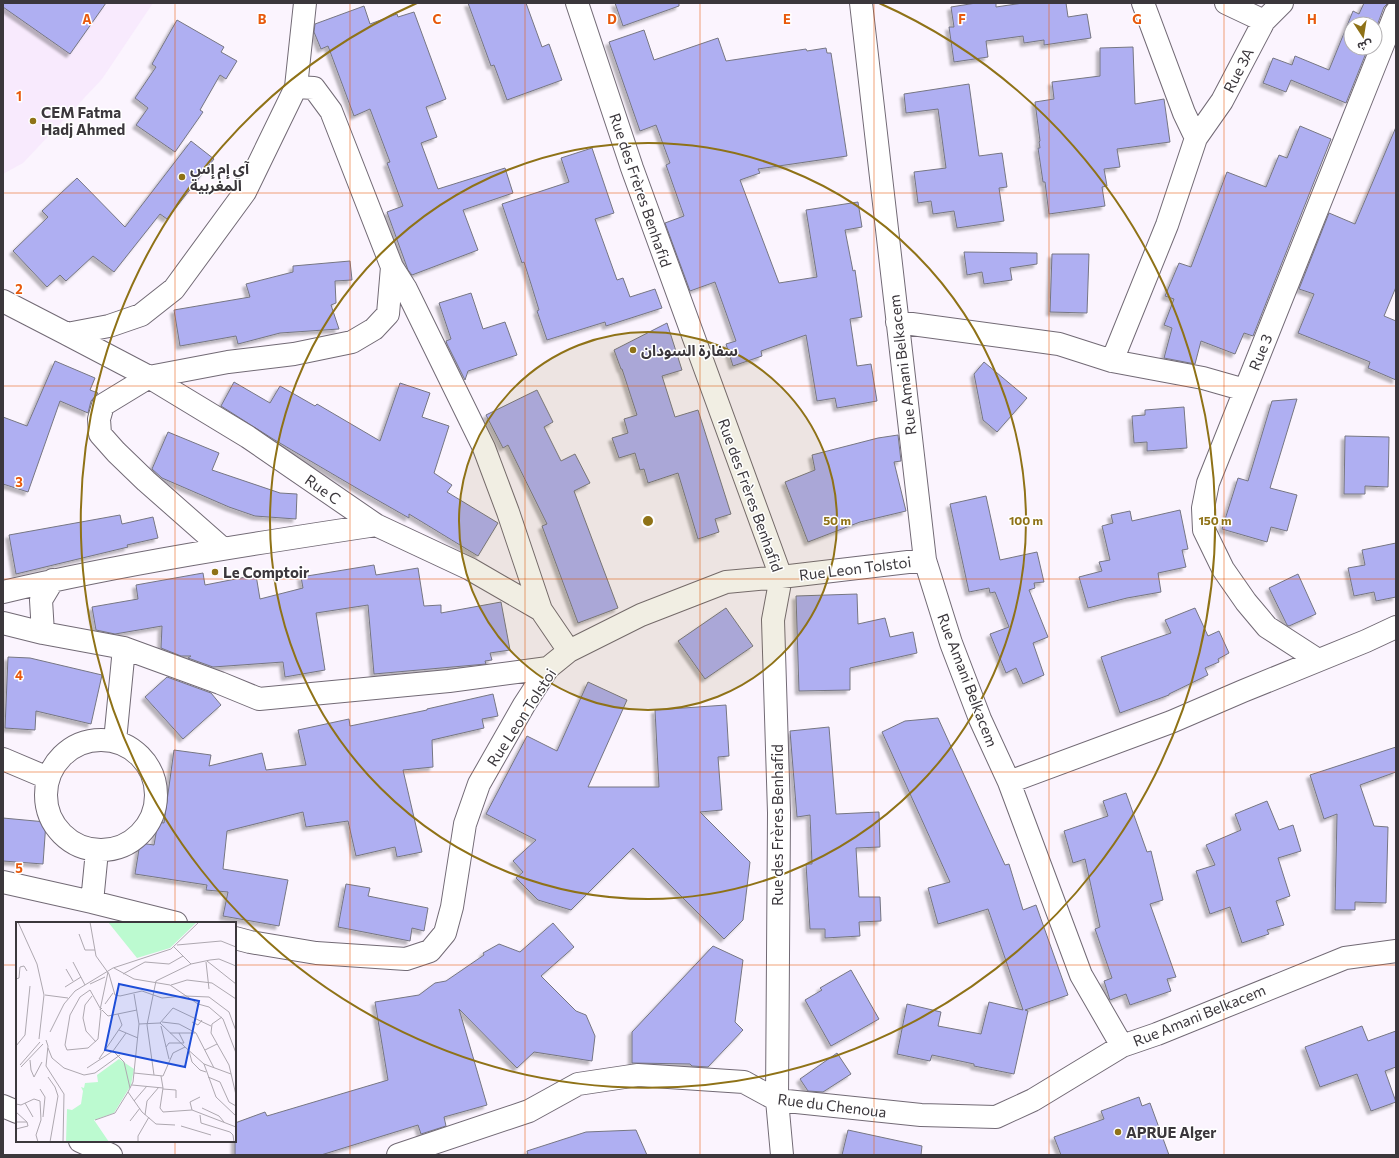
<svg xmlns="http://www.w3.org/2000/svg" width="1399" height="1158" font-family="Commissioner,'Noto Sans Arabic',sans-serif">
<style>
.built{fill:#f8eafd}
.building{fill:#afaff2;stroke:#767682;filter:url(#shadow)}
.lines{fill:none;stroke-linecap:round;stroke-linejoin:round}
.minor-casing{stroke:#726a75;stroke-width:24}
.minor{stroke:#fff;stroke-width:22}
.grid{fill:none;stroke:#e8590c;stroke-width:1;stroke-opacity:0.55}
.ring{fill:none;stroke:#8f7217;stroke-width:2}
.poi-dot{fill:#8f7217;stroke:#fff;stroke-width:1.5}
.labels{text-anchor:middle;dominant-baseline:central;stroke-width:3;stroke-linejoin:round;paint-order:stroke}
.street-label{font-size:15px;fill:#3b373c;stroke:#fff}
.poi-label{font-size:15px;font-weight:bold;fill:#3b373c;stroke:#fff;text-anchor:start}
.inset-road{fill:none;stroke:#aea8b0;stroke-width:1}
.view{fill:#1d4ed8;fill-opacity:0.15;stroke:#1d4ed8;stroke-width:2}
.inset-edge{fill:none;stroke:#3b373c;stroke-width:2}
.grid-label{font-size:13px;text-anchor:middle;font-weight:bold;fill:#e8590c;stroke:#fff;stroke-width:3;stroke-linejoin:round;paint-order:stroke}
.centre{fill:#8f7217;stroke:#fff;stroke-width:2}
.ring-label{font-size:12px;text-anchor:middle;font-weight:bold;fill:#8f7217;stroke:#fff;stroke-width:3;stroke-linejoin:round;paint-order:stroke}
</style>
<defs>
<filter id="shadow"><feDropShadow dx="-3.5" dy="3.5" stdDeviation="1" flood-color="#0004"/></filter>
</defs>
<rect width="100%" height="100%" fill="#fbf4fe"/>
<path class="built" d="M3 3H153L102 79 23 163 3 174Z"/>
<path class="building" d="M3 3H106L70 54 3 7Z
M468 3H526L542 47 549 44 562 80 507 100 494 65 491 66Z
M615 3H679V6L623 26Z
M976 3H996V7L1023 3H1066L1068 17 1087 14 1091 38 1044 45V40L1024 43 1023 36 986 41 988 57 954 62 949 27H954L951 7Z
M1364 3H1388L1384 7 1375 31V24H1351V48H1368L1346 103 1291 80 1286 92 1263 83 1273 58 1292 65 1295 56 1329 70 1353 11 1359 14Z
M364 6 370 24 397 14 398 17 414 12 446 99 426 107 437 137 421 143 438 189 505 168 513 193 463 210 478 250 412 275 408 270 387 212 403 206 387 163 390 162 370 109 354 116 328 46 321 49 314 32 315 24Z
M177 20 224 47 221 52 237 61 226 79 220 75 200 110 203 112 175 152 136 125 148 108 135 98 156 67 152 64Z
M644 30 654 60 718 38 726 61 806 49 807 51 826 48 827 53H831L847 156 758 169 760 173 740 180 779 283 817 277 806 210 858 202 862 227 845 230 853 271 855 270 862 317 850 319 857 366 871 364 877 401 837 408 835 398 817 401 806 335 761 351 762 356 733 366 726 344 736 341 715 282 690 291 665 223 684 216 666 165 670 163 656 125 640 131 609 42Z
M1133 47 1135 104 1164 99 1170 142 1117 149 1120 167 1104 169 1107 186 1102 187 1105 206 1049 214 1045 182H1043L1038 148H1040L1039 142 1040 141 1035 102 1054 99 1052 82 1100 76V48Z
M969 84 979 156 1002 153 1007 187 999 188 1004 221 957 228 954 211 933 214 931 201 918 203 914 172 946 168 938 109 906 113 904 94Z
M1300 126 1331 139 1253 336 1244 333 1235 354 1201 341 1195 364 1164 358 1172 328 1164 325 1174 299 1165 296 1179 263 1191 267 1227 172 1266 187 1279 155 1287 158Z
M1396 127V287L1384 316 1396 321V380L1368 368 1370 362 1298 333 1314 294 1299 289 1329 213 1355 224Z
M191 141 214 159 167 219 160 214 114 272 93 256 66 281 60 275 47 287 13 251 48 217 42 211 77 178 125 227Z
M592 148 614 213 595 219 617 280 623 278 630 297 655 289 662 308 606 326 605 322 547 340 537 311 539 310 531 284 524 262 522 263 502 204 569 182 561 158Z
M964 252 1037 253V264L1010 268 1012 280 984 284 982 272 967 275Z
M1052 254H1089L1087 313 1050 312Z
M350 261 352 280 335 281 336 303 331 305 339 329 280 333 238 344 236 336 180 346 174 310 250 297 246 284 293 272V266Z
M471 293 483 329 505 322 517 355 468 371 465 380 447 344 446 341 451 339 439 303Z
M667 323 682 370 662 376 675 417 698 410 731 514 715 519 719 532 698 539 678 473 648 483 644 469 640 470 635 453 619 458 612 438 628 433 624 419 637 415 622 369H621L614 350Z
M55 361 95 378 90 390 98 393 91 401 88 413 60 401 28 492 3 484V417L27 426Z
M984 362 1027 398 997 432 983 420 974 374Z
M234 382 270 403 280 386 315 406 317 404 380 441 400 383 430 393 422 417 449 426 434 473 452 485 447 492 498 523 478 556 409 514V518L365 493 273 439 221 406Z
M537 390 553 422 544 427 561 461 575 454 590 483 574 491 618 608 578 623 542 526 547 524 508 445 503 448 486 415Z
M1297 399 1270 488 1297 495 1287 531 1271 527 1267 542 1222 529 1238 478 1248 481 1272 401Z
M1184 407 1187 448 1147 451V442L1134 443 1132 416 1145 415V410Z
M168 432 219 453 212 470 280 493 297 494 296 519 255 516 229 507 162 478 152 469Z
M898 435 901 461 894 462 906 511 860 522 808 542 785 482 815 470 812 455 878 438Z
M1345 436 1389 437 1388 487 1365 486V494H1344Z
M986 496 1000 560 1037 552 1044 582 1034 583 1035 588 1029 590 1048 637 1033 643 1044 675 1023 684 1016 668 1006 673 990 634 1009 627 995 592 990 593 989 588 969 592 950 504Z
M1180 510 1188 549 1182 550 1186 567 1158 573 1161 592 1127 598 1088 608 1079 577 1102 571 1099 562 1110 560 1102 526 1113 523 1111 515 1130 511 1132 521Z
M120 515 122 524 153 517 158 538 127 545 128 547 16 574 9 535Z
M1396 543V597L1376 601 1374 592 1354 596 1348 568 1365 565 1362 550Z
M374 565 376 575 418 568 424 606 441 605V613L501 602 510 650 490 653 492 660 485 661 486 664 374 674 368 605 316 613 325 670 285 677 283 662 213 667 188 658 191 656H181L161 648 162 626 115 634 96 630 92 607 138 599 136 585 203 573 205 585 256 575 260 599 303 588 301 577Z
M1298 574 1316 614 1289 626 1287 625 1269 588Z
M857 594 858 624 885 618 890 637 913 632 917 653 850 668V690L799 691 796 596Z
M726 608 753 646 705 679 678 641Z
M1195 608 1208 636 1219 631 1229 653 1218 659 1219 662 1205 668 1208 675 1169 694V695L1120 713 1101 657 1171 633 1165 620Z
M8 657 30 658 102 675 91 724 36 711 35 730 5 728Z
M167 677 211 693 221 705 183 739 145 697Z
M588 682 627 700 588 787H659L655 710 726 705 729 756 718 757 722 810 700 812 750 862 743 920 724 939 633 848 571 910 538 900 516 878 523 872 513 861 536 840 486 814 527 736 557 751Z
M493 694 498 716 482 719 484 728 432 740 433 767 403 770 422 852 397 857 395 847 356 856 348 821 306 827 303 812 227 831 223 869 288 880 279 926 223 916 228 892 206 890 207 885 135 874 140 843 154 845 158 822 164 823 174 750 211 755 209 766 262 753 266 770 306 765 298 730 349 719 350 726 427 710V709Z
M938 718 1005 865 1009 864 1023 910 1036 905 1068 995 1025 1010 1028 1011 1014 1074 974 1066V1064L932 1055 930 1061 897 1054 907 1004 941 1012 938 1026 981 1034 989 1002 1023 1010 988 909 938 924 928 888 950 882 882 732 905 721Z
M829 727 836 814 879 812 880 847 856 848 859 897H880L881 921 859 922 860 936 825 938V929H810L806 864H812L810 815 797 817 790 731Z
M1396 747V772L1360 785 1374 826 1388 827 1386 903 1355 902V910H1335L1337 814 1324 819 1310 775Z
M1126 793 1147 852 1151 851 1163 900 1150 904 1176 977 1167 979 1171 991 1130 1005 1126 994 1110 1000 1104 981 1112 978 1095 929 1100 927 1085 859 1073 863 1064 831 1108 816 1103 801Z
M1267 801 1279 830 1293 825 1301 851 1278 858 1290 896 1276 901 1284 925 1267 930 1269 934 1242 943 1230 907 1210 914 1196 871 1215 865 1206 845 1241 830 1235 814Z
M3 818 46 822 43 864 3 861Z
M346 884 370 888 368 896 428 908 424 931 412 928 410 941 338 927Z
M553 923 574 947 541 976 576 1011 586 1015 595 1036 592 1061 534 1052 517 1068 459 1009 487 1105 444 1117 446 1126 421 1134 418 1125 321 1155H235V1123L265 1112 267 1116 388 1080 375 1002 419 995 435 983 446 981 484 955 483 953 499 944 520 952Z
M713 946 743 960 735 1022 743 1030 708 1067 692 1066 690 1064 632 1063V1032Z
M851 970 879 1019 831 1046 805 1000 822 990 820 988Z
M1362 1026 1368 1041 1396 1031V1067L1385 1071 1396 1102 1371 1111 1357 1074 1320 1087 1305 1047Z
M837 1053 851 1074 823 1092 808 1091 800 1079Z
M1139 1097 1142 1106 1150 1103 1169 1155H1061L1054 1137 1104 1119 1101 1111Z
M636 1130 647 1155H528L527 1151 586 1132Z
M848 1130 922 1146 921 1155H842Z"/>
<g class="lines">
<g class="minor-casing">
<path id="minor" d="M577 3 632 168 781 577 773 620 779 813 777 1100 782 1155
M861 3 925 560 951 643 980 719 1009 782 1081 975 1122 1046
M1143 3 1184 113 1196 138
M1226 3 1264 21
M296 87 314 88 331 111 392 267 406 289 484 448 508 512 541 610
M3 301 67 334 109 326 141 315 174 289 245 192 296 87 305 3
M897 322 1059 344 1112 361 1203 378 1245 390
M67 334 149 377 248 437 376 525 470 569 541 610 569 651
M1112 361 1167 225 1196 138 1222 101 1264 21 1282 3
M222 548 146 481 116 452 100 434 99 419 103 405 149 377 228 362 294 354 352 342 374 329 388 314 392 267
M3 592C126 563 251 544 376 525
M3 623 43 633 124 648 220 683 259 699 449 681 548 668
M43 633 41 600 53 580
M1318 660 1267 627 1246 602 1223 569 1204 530 1203 508 1208 483 1396 12
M46 795a55 55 0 1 1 110 0a55 55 0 1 1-110 0Z
M115 741 124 648
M3 759 48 778
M1009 782 1171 722 1243 691 1366 641 1396 627
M3 882 92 902 176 923
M92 902 97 851
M235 938 250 942 316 953 406 959 430 951 445 933 452 907 465 824 479 784 524 705 548 668 569 651 641 615 726 582 781 577 925 560
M3 1106 17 1112
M80 1141 111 1155
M398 1155 529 1111 578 1084 638 1075 744 1082 777 1100 921 1115 996 1117 1033 1100 1122 1046 1157 1034 1345 958 1396 951"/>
</g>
<use href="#minor" class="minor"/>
</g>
<path class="grid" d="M175 3V923M350 3V1155M525 3V1155M700 3V1155M874 3V1155M1049 3V1155M1224 3V1155M3 193H1396M3 386H1396M3 579H1396M3 772H1396M3 965H17M235 965H1396M175 1141V1155"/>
<circle cx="648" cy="521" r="189" fill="#8f7217" fill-opacity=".12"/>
<g class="ring">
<circle cx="648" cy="521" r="189"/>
<circle cx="648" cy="521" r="378"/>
<path d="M879 3A567 567 0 1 1 417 3"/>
</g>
<g class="poi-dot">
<circle cx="33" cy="121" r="4"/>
<circle cx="182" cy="177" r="4"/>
<circle cx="633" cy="350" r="4"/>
<circle cx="215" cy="572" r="4"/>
<circle cx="1118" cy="1132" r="4"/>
</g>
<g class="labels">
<g class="street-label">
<text transform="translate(1238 70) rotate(-63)">Rue 3A</text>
<text transform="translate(641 190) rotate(71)">Rue des Frères Benhafid</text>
<text transform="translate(1260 352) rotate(-68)">Rue 3</text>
<text transform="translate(902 365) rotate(-97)">Rue Amani Belkacem</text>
<text transform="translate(323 489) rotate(35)">Rue C</text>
<text transform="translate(751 495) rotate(70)">Rue des Frères Benhafid</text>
<text transform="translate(855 568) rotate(-7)">Rue Leon Tolstoi</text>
<text transform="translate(968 680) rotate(69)">Rue Amani Belkacem</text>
<text transform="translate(521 717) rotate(-57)">Rue Leon Tolstoi</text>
<text transform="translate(777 825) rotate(-90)">Rue des Frères Benhafid</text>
<text transform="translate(1199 1015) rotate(-22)">Rue Amani Belkacem</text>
<text transform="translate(832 1105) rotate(7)">Rue du Chenoua</text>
</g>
<g class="poi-label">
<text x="41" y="112">CEM Fatma<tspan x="41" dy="17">Hadj Ahmed</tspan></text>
<text x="190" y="168">آي إم إس<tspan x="190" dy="17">المغربية</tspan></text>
<text x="641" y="350">سفارة السودان</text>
<text x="223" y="572">Le Comptoir</text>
<text x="1126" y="1132">APRUE Alger</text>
</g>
</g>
<g transform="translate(16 922)">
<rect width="220" height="220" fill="#fbf4fe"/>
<path d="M92 0H181L154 26 121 36ZM103 137 118 147 115 163 98 191 78 198 93 220H50L51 187 56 188 65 182 67 169 65 165 68 166 69 161 82 160 81 153Z" fill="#bcfad0"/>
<path class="inset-road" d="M2 0 21 42 28 73 23 117M74 0 80 34 93 52 99 73 104 74 126 69 146 76 169 74 193 75 213 90 220 109M63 12 69 28H79M161 23 205 19 220 25M158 25 175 42M191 39 220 62M57 40 69 63M190 40 193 67M98 46 118 57 154 63 182 82 193 85 207 97 220 131M50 47 57 59M107 52 129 40 153 42 167 34M0 57 3 56 4 45 8 44 11 49M140 59 175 42 194 38 203 37 220 44M74 62 89 55M155 63 171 58 196 61 220 77M49 65 65 55M118 72 123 102 117 160 112 170 126 190 140 202 159 203M29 73 52 76M76 74 69 83 67 96 70 109 80 120M89 82 97 71M84 86 74 68 64 75 54 93 49 123 51 128 72 126 82 117 85 88M86 86 84 88 92 50M86 88 92 94 121 88M206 95 196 102 195 111 213 143 220 173M146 100 163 102 180 111 198 146M176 100 182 103 186 98M144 101 169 125M123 102 144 101 157 86 195 104M145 104 153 137M103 108 122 116M34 110 48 82 59 69 97 46 155 27 183 0M154 111H179M30 118 32 124 30 144 48 172 47 220M0 124 9 113 14 64M150 125 153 121H168L163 111M32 126 36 136 48 146 68 153 79 151 104 133M189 128 201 122M97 129 108 140 114 166M173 129 176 140 184 148 190 150M83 137 106 103 102 92M14 138 15 148 18 155 26 140M188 142 215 152M4 143 24 120M5 145 27 122M71 146 97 129 110 111M118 151 147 154 157 131 169 125 188 142 200 175 220 194M138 153 131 103 140 59M145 154 147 166M32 155 39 165 42 174 34 220M192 155 204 160 213 180 220 184M116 163 147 166 144 186 147 190 176 188 220 205M24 167 29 175 27 195M147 167 160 168V176M118 179 131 164M9 181 17 195M0 182 5 183 18 177 24 179 25 198 20 213 22 220M186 186 203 194 208 200M176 188 174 180 184 175M0 190 11 200M129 193 131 179 143 165M184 193 185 201 214 210 217 213 218 220M79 198 99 191 112 170M114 199 124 186M0 200H11L12 204 0 207M165 204 195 213M122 220V214L133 195"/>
<path class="view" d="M103 62 183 79 169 145 89 128Z"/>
<rect width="220" height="220" class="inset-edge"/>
</g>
<g class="grid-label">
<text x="87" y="24">A</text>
<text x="262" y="24">B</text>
<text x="437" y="24">C</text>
<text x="612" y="24">D</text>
<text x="787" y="24">E</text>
<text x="962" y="24">F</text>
<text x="1137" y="24">G</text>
<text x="1312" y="24">H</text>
<text x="19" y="101">1</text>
<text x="19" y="294">2</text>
<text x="19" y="487">3</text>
<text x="19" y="680">4</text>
<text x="19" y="873">5</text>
</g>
<circle cx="648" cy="521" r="6" class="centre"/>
<g class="ring-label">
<text x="837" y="525">50 m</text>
<text x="1026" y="525">100 m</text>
<text x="1215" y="525">150 m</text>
</g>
<rect width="1399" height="1158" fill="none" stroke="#3b373c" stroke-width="8"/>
<g transform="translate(1363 36) rotate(168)"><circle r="19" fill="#ffffff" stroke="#b1afb1"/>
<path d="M0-3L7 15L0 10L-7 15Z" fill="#8f7217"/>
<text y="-6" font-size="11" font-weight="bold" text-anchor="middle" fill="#3b373c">ش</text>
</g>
</svg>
